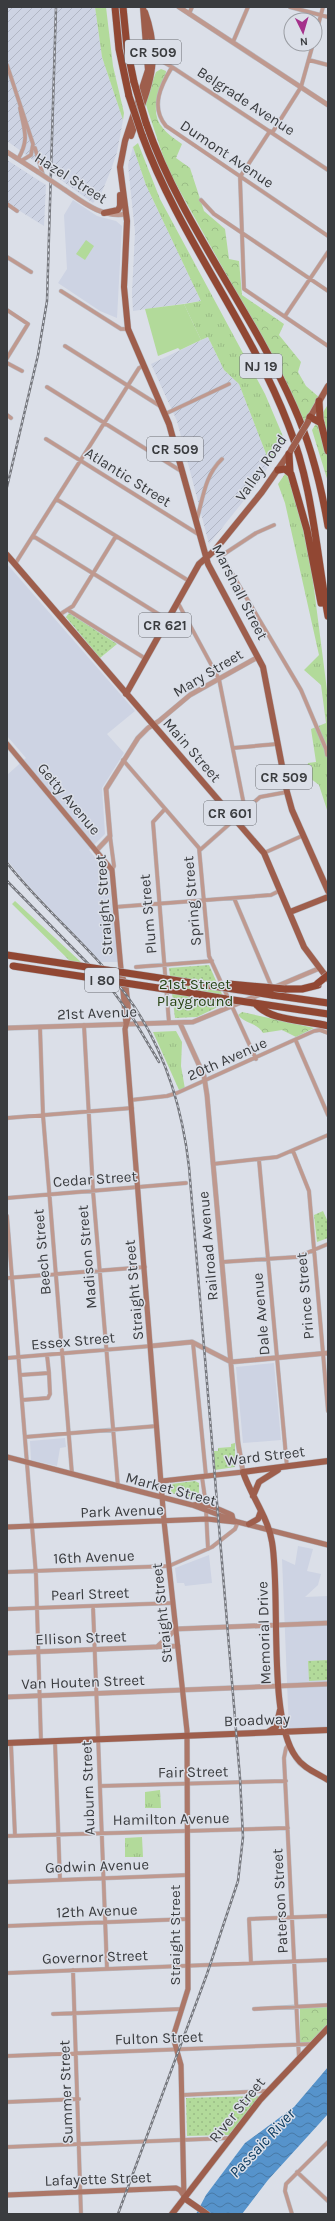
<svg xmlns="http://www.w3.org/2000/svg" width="335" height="2221" font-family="Karla,sans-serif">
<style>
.built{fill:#cdd3e3}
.industrial{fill:url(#industrial-furrows)}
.grass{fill:url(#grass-tufts)}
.forest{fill:url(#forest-crowns)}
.park{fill:url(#park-dots)}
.pitch{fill:#b2da9a}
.water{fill:url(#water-waves)}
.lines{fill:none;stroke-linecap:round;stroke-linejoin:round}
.minor-casing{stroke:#b8bbc3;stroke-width:4.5}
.tertiary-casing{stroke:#b8bbc3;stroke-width:5.5}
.secondary-casing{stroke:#b8bbc3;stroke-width:6}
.primary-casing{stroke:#b8bbc3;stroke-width:7}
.motorway-casing{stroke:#b8bbc3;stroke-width:8}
.minor{stroke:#bf998f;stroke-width:3.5}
.tertiary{stroke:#bf998f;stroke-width:4.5}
.secondary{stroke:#ac7768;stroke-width:5}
.primary{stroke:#9e5e4c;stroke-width:6}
.motorway{stroke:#914733;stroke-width:7}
.rail-casing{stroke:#75777d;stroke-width:2.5}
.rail{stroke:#dbdfe8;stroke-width:1;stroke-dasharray:3;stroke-linecap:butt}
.tertiary-bridge-casing{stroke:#b8bbc3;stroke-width:5.5;stroke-linecap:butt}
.primary-bridge-casing{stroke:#b8bbc3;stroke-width:7;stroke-linecap:butt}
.motorway-bridge-casing{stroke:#b8bbc3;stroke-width:8;stroke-linecap:butt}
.tertiary-bridge{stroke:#bf998f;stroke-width:4.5}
.primary-bridge{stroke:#9e5e4c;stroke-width:6}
.motorway-bridge{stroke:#914733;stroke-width:7}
.labels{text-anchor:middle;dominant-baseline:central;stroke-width:3;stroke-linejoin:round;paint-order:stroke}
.shield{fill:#dbdfe8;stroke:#6a6d72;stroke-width:1}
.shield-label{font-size:14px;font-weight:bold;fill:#3a3c3f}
.street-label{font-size:15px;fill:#3a3c3f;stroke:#dbdfe8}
.park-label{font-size:15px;fill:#284414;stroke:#dbdfe8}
.water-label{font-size:16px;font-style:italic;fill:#0c3b60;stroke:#dbdfe8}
</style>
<defs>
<pattern id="industrial-furrows" width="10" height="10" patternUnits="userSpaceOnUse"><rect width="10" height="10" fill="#cdd3e3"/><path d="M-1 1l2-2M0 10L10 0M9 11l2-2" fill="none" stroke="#b1b6c4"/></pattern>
<pattern id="grass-tufts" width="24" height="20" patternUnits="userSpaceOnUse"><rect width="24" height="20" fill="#b2da9a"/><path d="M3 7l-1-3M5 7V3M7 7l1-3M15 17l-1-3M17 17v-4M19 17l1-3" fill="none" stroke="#9abc86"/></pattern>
<pattern id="forest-crowns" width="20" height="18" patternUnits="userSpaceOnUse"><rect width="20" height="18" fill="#b2da9a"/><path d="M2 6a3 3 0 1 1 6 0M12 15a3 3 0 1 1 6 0" fill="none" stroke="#9abc86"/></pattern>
<pattern id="park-dots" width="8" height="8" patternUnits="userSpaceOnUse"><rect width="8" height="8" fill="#b2da9a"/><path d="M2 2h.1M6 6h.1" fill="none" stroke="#9abc86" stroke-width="1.8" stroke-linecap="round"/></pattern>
<pattern id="water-waves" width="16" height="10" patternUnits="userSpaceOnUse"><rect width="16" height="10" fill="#5693cb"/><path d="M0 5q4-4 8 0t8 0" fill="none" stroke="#4879a6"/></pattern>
</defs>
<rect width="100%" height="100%" fill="#dbdfe8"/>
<path class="built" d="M73 200 97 216 116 221 122 226 117 318 100 311 58 283 67 269 64 215Z
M7 564 135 711 107 734 124 753 102 788 105 834 89 850 107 872 109 878 118 962H100L26 883 7 860V775L26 758 7 736Z
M274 1363 281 1440 243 1443 236 1367Z
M65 1438 66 1447 60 1448 57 1466 31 1460 30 1441Z
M298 1546 313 1549 307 1571 321 1574 318 1585 305 1597 328 1596V1730L289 1731 282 1559 295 1565Z
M209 1555 212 1583 185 1586 184 1583H177L175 1568Z"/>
<path class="industrial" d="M7 7H95L102 57 123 120 117 152 111 170 101 194 93 203 7 141Z
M133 147 146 185 201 301 133 311 132 293 135 232 128 165Z
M7 160 46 185 44 226 7 203Z
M208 337 224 370 239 384 270 464 258 483 209 544 177 421 151 364Z"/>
<path class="grass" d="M95 7H106L113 66 124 113 123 120 102 57Z
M138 143 160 199 265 394 285 441 270 464 239 384 224 370 208 337 201 340 184 304 201 301 146 185 133 147Z
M292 464 307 534 328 698V813L319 785 306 775 308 763 316 762 311 729 326 723 321 685 304 670 319 655 285 503 278 484Z
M176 1031 182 1042 181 1066 185 1089 179 1090 153 1032Z
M160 1790 161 1808H145V1792Z
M142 1837 143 1857H125V1838Z"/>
<path class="forest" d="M161 69 166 71C166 77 162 82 160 88 150 117 158 128 182 144L176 158 190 168 204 211 225 229 229 259 239 261 242 295 284 324 279 335 301 362 298 372 306 386 320 398 307 423 303 422 274 360 167 168 145 102 156 72Z
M327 406 328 407V482L312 430Z
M15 901 82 963 70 961 12 904Z
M242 1012 314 1028 296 1037 282 1030 263 1033C258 1023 245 1024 238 1015Z
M328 2007V2024L312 2042 300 2045V2008Z"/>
<path class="park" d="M69 613 117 644 100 658 66 617Z
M209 965 226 1003 197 1017 175 1018 169 968Z
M323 1211 328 1222V1238L317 1242 314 1215Z
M235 1443V1467L215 1470 214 1451H218V1448L231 1447V1444Z
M195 1481 199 1483V1499L171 1493 169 1491 171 1484Z
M328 1660V1680L309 1681 308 1661Z
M260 2096 229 2135 187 2136 186 2098Z"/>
<path class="pitch" d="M86 240 94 246 85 260 76 254Z
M184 304 201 340 180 350 178 348 158 356 145 309Z"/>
<path class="water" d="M328 2067V2114L268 2180 242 2214H196L206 2195 245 2143 294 2107Z"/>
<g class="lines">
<g class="minor-casing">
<path id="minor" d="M290 7 328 17
M189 14 192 7
M315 37 323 7
M233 42 248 7
M152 58 158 59 172 67 328 170
M309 60 328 65
M7 65 33 144 31 155 21 161
M172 67C161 85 150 107 166 126L328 236
M270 131 240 177 244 289 328 346
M272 133 301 87 313 44
M35 148 43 175
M18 159C30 139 24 130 20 108
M201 200 214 214 328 291
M7 204 17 211
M7 257 31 272
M61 291 121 329H128
M7 310 28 324 7 358
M285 316 328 252
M65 346 160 406
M7 363 22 371
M47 387 181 471
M165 414 229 384
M7 415 11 418
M46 439 198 534
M56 499 189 581
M197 519C203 498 205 475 222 459
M33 536 168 620
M215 550 224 560 301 690 326 749 327 755
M221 556 256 533 274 525
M15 564 139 368 143 366
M178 603 219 679 245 810
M68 610 146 659
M59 615 73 606 116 536
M233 748 277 744
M123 760 199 848 209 956 256 1059
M165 809 153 822 169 1023
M110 836 114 866 112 870
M200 850 260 797 287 792
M264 853 304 835
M234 898 272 988
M115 907 271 895 281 890
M136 967 212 961
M84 1025 93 1191 118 1487
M40 1027 43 1115 72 1474
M296 1041 328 1115
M131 1100 167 1096 177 1093 314 1031 320 1030 328 1033
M7 1118 132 1108
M293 1151 309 1191 328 1411
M259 1160 287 1467
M213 1164 277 1157 328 1135
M7 1198 186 1183
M7 1216 36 1575 41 1742
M222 1262 297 1257 328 1244
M7 1278 145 1267
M193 1343 206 1476
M47 1355 49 1373
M7 1358 151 1346
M20 1375 49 1373 50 1394 48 1398 22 1400
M25 1437 157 1426
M202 1477 206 1505
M206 1510 208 1549
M7 1572 169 1566 212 1547 235 1529 238 1522
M93 1606 107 1969
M7 1609 173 1603
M55 1742 60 1880
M11 1743 15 1836
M289 1744 286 1748 284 1758 299 2059
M100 1786 286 1781
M7 1836 288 1828
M7 1882 188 1875
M7 1926 188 1919
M251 1963 249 1919 328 1916
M73 1970 81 2214
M7 1973 328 1960
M254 2009 328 2005
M53 2014 182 2009
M7 2056 312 2044
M182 2095 267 2091
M7 2102 79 2099
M7 2147 230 2138
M297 2172 328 2201
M292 2214 285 2191 286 2184 328 2142"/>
</g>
<g class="tertiary-casing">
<path id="tertiary" d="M179 7 328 105
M7 152 38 172
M65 190C84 203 102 218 126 214
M96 851 110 836 106 789 138 738 148 728 159 721 190 695 258 657
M275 987 320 968
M180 1023 204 1076 207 1095 238 1443 243 1472
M7 1028 193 1022 261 994
M151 1346 192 1342 231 1362 328 1353
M157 1647 176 1629 328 1623
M7 1653 178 1646
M7 1697 328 1684"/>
</g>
<g class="secondary-casing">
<path id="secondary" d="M7 744 112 870 126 1024
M121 973 126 986 129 1015 125 1029 164 1521 187 1731 188 1989 173 2037 181 2065 184 2198
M7 1457 192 1505 238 1522 328 1545
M162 1481 243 1472
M193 1505C206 1502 220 1510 232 1515L233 1519
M7 1527 207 1519 235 1522
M7 2195 176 2188 180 2190 184 2196"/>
</g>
<g class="primary-casing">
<path id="primary" d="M143 7 148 70 125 141 120 167 127 221 124 287 128 329 169 424 208 564 263 667 287 792 292 810 328 891
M131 136C147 90 163 62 145 12
M104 213 118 210 120 206V195
M308 421 328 386
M7 555 264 853 304 947 328 979
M126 694 199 564 215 550 262 492 290 452
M290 912 328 897
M328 1461 243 1472C251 1496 268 1517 272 1542 281 1594 267 1718 296 1757 303 1768 317 1773 328 1780
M253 1496 259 1482 278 1470
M249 1524 258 1519 261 1511
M268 1732 276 1727 280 1710
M7 1743 328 1730
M184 2198 207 2214
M172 2214 260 2100 328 2028"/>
</g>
<g class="motorway-casing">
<path id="motorway" d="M115 7 119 49 129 96
M123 7 127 48 134 82
M146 123C181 224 251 309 294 407 311 445 321 485 328 526
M142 135C179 236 249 323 288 424 313 486 316 551 328 616
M319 401 320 419 328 451
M310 417 321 423
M289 454 290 473
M278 470 285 469 291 474 307 530 321 603
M285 989H302L318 985
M191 993 226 999
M272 995 328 1003
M254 1003 328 1014
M256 1004C269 1021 307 1020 328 1026"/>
</g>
<use href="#minor" class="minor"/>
<use href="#tertiary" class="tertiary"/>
<use href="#secondary" class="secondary"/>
<use href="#primary" class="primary"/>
<use href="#motorway" class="motorway"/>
<g class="rail-casing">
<path id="rail" d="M7 487 38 355 47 301 56 7
M7 863C44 910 92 948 127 996 164 1047 182 1105 189 1167L240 1778 243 1837 238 1881 207 1974 118 2214
M7 881 107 983 134 1020 159 1062"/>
</g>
<use href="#rail" class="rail"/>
<g class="tertiary-bridge-casing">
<path id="tertiary-bridge" d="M38 172 65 190"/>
</g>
<g class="primary-bridge-casing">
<path id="primary-bridge" d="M291 450 308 422"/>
</g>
<g class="motorway-bridge-casing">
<path id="motorway-bridge" d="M134 82 146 123
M129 96 142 135
M7 955 272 995
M13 966 191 993
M229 984 285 989
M317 984 328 975
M226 999 254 1003"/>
</g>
<use href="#tertiary-bridge" class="tertiary-bridge"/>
<use href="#primary-bridge" class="primary-bridge"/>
<use href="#motorway-bridge" class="motorway-bridge"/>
</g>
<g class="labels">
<g class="shield">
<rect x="125" y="40" width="56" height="24" rx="3"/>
<rect x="240" y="354" width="42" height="24" rx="3"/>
<rect x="147" y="437" width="56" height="24" rx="3"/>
<rect x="139" y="613" width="52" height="24" rx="3"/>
<rect x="256" y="765" width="56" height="24" rx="3"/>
<rect x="204" y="801" width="52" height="24" rx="3"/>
<rect x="85" y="968" width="34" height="24" rx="3"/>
</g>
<g class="shield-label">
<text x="153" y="52">CR 509</text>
<text x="261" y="366">NJ 19</text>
<text x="175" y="449">CR 509</text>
<text x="165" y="625">CR 621</text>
<text x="284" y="777">CR 509</text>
<text x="230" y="813">CR 601</text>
<text x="102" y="980">I 80</text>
</g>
<g class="street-label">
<text transform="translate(246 101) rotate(33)">Belgrade Avenue</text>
<text transform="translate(227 154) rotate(34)">Dumont Avenue</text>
<text transform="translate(71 178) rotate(32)">Hazel Street</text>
<text transform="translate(261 468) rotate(-55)">Valley Road</text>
<text transform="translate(128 477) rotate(32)">Atlantic Street</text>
<text transform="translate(240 592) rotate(63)">Marshall Street</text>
<text transform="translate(208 673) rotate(-31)">Mary Street</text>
<text transform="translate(192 750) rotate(49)">Main Street</text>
<text transform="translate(69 799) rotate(50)">Getty Avenue</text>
<text transform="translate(192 901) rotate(-95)">Spring Street</text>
<text transform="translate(104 905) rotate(-94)">Straight Street</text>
<text transform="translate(148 914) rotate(-95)">Plum Street</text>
<text transform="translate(97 1013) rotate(-2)">21st Avenue</text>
<text transform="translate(227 1059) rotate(-24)">20th Avenue</text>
<text transform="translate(95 1179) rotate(-4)">Cedar Street</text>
<text transform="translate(208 1246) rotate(-95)">Railroad Avenue</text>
<text transform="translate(42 1252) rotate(-95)">Beech Street</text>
<text transform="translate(87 1257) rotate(-95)">Madison Street</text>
<text transform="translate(134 1290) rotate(-95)">Straight Street</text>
<text transform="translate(305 1296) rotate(-95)">Prince Street</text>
<text transform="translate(261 1314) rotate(-95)">Dale Avenue</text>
<text transform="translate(73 1341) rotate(-5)">Essex Street</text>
<text transform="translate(265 1456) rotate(-7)">Ward Street</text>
<text transform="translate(171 1489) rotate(15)">Market Street</text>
<text transform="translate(122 1511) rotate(-2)">Park Avenue</text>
<text transform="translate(94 1557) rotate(-2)">16th Avenue</text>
<text transform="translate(90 1594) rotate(-2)">Pearl Street</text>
<text transform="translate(162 1613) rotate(-96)">Straight Street</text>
<text transform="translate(264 1633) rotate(-92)">Memorial Drive</text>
<text transform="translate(81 1638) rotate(-2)">Ellison Street</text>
<text transform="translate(83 1682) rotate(-2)">Van Houten Street</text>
<text transform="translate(257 1720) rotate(-2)">Broadway</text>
<text transform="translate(193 1772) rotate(-1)">Fair Street</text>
<text transform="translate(88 1788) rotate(-92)">Auburn Street</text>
<text transform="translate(171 1819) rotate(-1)">Hamilton Avenue</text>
<text transform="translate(97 1866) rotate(-2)">Godwin Avenue</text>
<text transform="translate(280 1901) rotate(-93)">Paterson Street</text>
<text transform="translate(97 1911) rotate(-2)">12th Avenue</text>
<text transform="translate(175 1935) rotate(-90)">Straight Street</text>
<text transform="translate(95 1957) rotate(-2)">Governor Street</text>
<text transform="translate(159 2038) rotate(-2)">Fulton Street</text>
<text transform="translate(66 2092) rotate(-92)">Summer Street</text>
<text transform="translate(237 2110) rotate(-51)">River Street</text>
<text transform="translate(98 2179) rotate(-2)">Lafayette Street</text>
</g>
<g class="park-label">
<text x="195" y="984">21st Street<tspan x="195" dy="17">Playground</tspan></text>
</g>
<g class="water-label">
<text transform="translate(262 2143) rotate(-47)">Passaic River</text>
</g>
</g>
<rect width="335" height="2221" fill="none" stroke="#3a3c3f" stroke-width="16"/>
<g transform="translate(303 32) rotate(175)"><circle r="19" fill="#dbdfe8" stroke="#9b9ea4"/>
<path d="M0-3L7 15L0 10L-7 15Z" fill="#a5318b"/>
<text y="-6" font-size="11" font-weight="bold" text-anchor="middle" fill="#3a3c3f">N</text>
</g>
</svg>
